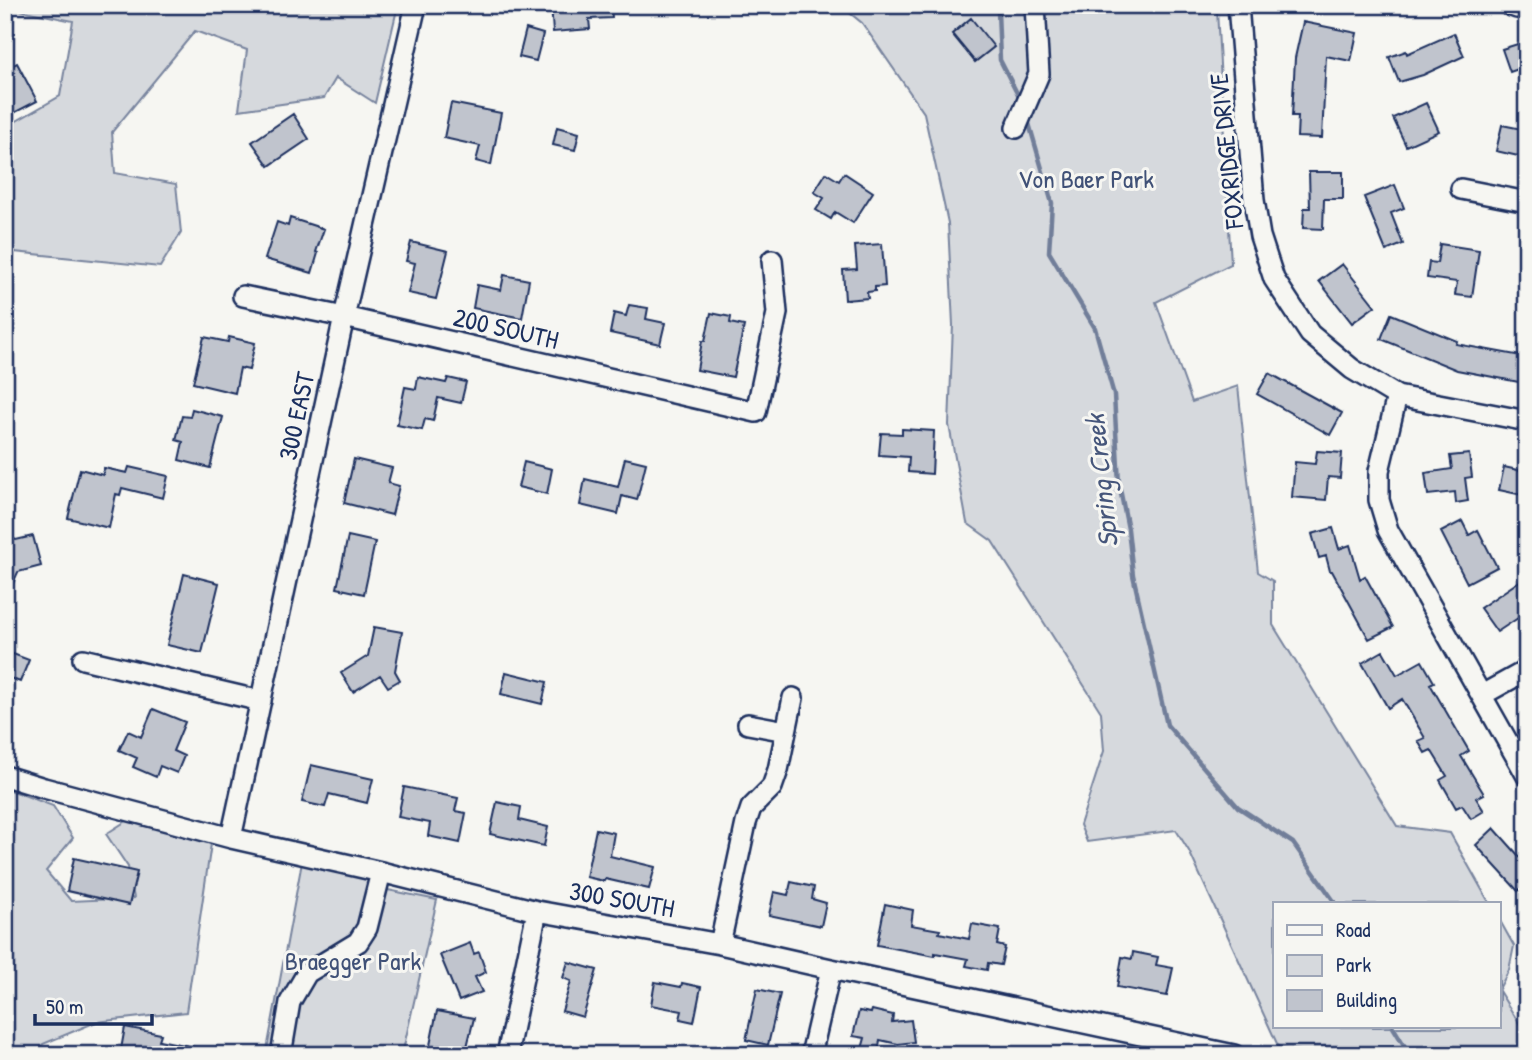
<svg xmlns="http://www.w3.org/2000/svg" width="1532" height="1060" font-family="'Patrick Hand',sans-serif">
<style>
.green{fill:#d6d9dd;stroke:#78849e;stroke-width:2}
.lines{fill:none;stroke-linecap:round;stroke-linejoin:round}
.stream{stroke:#717e99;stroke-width:4.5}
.building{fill:#c0c4cd;stroke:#1b2f5e;stroke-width:2}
.minor-casing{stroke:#1b2f5e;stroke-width:24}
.minor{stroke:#f6f6f2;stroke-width:19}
.labels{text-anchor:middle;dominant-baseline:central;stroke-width:6;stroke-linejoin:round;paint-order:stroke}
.street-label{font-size:26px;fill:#1b2f5e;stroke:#f6f6f2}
.park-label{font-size:26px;fill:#405177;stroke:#f6f6f2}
.water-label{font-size:28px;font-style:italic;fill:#46567b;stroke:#f6f6f2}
</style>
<rect width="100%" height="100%" fill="#f6f6f2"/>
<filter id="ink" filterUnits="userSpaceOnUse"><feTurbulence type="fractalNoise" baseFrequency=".0143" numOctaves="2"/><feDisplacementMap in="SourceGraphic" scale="14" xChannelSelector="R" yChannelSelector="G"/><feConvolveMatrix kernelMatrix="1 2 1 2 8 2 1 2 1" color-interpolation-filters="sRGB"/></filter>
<g filter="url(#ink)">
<path class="green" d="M5 5H398L375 103 336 78 324 98 239 110 247 50 195 31 112 132 115 173 176 184 181 233 160 267 5 251V121L13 123 60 96 73 21 5 7Z
M840 5H1219L1217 10 1231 264 1156 302 1192 402 1238 386 1258 572 1273 581V625L1397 826 1450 833 1490 904H1275V1027H1499V991L1527 1036V1055H1305L1301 1051 1279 1048 1189 851 1176 830 1087 842 1080 825 1104 751 1101 712 992 541 967 523 949 425 953 325 948 223 924 113 862 23Z
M5 788 53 806 73 838 46 871 71 901 134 898 128 867 106 834 142 811 211 844 186 1012 96 1022 43 1044 37 1055H5Z
M302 862 364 878 388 890 437 900 402 1055H266Z
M1499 919 1514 946 1509 970 1499 989Z"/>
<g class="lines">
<path class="stream" d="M996 5 998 11 1000 60 1020 99
M1028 120 1052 203 1049 252 1095 328 1114 395 1119 484 1128 529 1133 575 1167 725 1238 807 1293 843 1336 904
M1393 1027 1410 1055"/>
</g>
<path class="building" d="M551 5H611L612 18 589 19 590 29 553 32Z
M971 18 994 47 975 62 952 34Z
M1303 22 1357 33 1351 61 1326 56 1322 138 1297 137 1298 116H1292L1295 58Z
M526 29 543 34 536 61 519 57Z
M1454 33 1464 56 1423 75 1399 82 1389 57 1406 51 1407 54Z
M1527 41V66L1510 72 1502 49Z
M17 63 37 101 10 115 5 106V69Z
M451 103 501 113 491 165 476 161 480 146 444 138Z
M1426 103 1439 131 1406 146 1393 118Z
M293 114 309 139 269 166 252 142Z
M1502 125 1527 130V158L1496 151Z
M557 127 579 133 575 150 553 145Z
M1309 172H1343V199H1324L1323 229 1303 228 1304 208H1310Z
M826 173 839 181 844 173 873 192 853 223 835 212 831 219 816 210 824 198 814 192Z
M1395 185 1404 208 1391 213 1403 244 1386 251 1364 197Z
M290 218 324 229 316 252 318 253 312 273 265 259 277 222 288 226Z
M411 242 448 251 436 299 408 293 415 263 406 261Z
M882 244 885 286 875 287V291L867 292 868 298 845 300 843 270 857 269 855 246Z
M1440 244 1479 250 1472 297 1455 295 1457 282 1427 278 1429 262 1437 263Z
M1342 264 1375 306 1352 323 1319 281Z
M504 275 529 280 522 318 473 308 477 285 501 290Z
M629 305 648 308 646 319 665 323 660 344 610 333 614 313 626 316Z
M711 313 731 317 730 323 744 326 733 377 697 370 702 341H705Z
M1391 314 1457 341 1456 344 1527 357 1524 383 1457 370 1381 339Z
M204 337 228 342 229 337 255 343 249 370 240 368 235 393 193 383Z
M1269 373 1342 413 1330 435 1257 394Z
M418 377 446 383 448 378 466 382 461 403 438 398 433 421 425 419 422 430 397 425 405 387 416 389Z
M192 409 223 417 210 468 179 460 183 442 176 440 182 416 190 417Z
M902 429 934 431 932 474 908 472 909 457 879 455 881 433 902 434Z
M1317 451 1342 453 1340 478 1328 477 1326 500 1292 497 1295 462 1315 464Z
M1469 454 1472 477 1465 478 1468 501 1456 503 1455 492 1428 495 1425 473 1452 469 1450 456Z
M625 458 646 463 637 500 622 496 618 514 580 505 585 479 618 487Z
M354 459 392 468 388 483 399 486 392 515 344 503Z
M524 462 552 469 547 494 518 487Z
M129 467 168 476 163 498 122 488 120 495 116 494 109 528 68 518 80 469 103 475 104 468 127 473Z
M1504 467 1527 472V496L1499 490Z
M1462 521 1469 535 1478 530 1497 567 1467 583 1441 532Z
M1333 528 1339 549 1350 545 1360 579 1365 576 1393 627 1369 639 1332 571H1330L1326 556 1319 558 1312 534Z
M5 535 16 540 33 536 41 566 18 572 5 601Z
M348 536 375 542 364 594 337 588Z
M184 574 219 583 202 653 167 645Z
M1521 580 1527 588V612L1497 632 1480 608Z
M374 627 402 632 395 671 400 680 388 687 380 675 353 692 341 673 368 656Z
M5 651 29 660 20 682 5 676Z
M1383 651 1397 675 1422 661 1434 682 1430 684 1469 751 1461 756 1484 794 1476 798 1484 811 1471 819 1462 805 1456 808 1440 780 1447 776 1431 750 1425 753 1418 741 1425 738 1402 699 1388 708 1362 663Z
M506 672 547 682 542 704 501 694Z
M153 709 185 722 173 751 184 756 177 773 160 766 156 777 133 767 137 758 119 750 128 731 141 737Z
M311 765 373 779 367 803 329 794 325 807 302 802Z
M404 787 458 798 455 811 466 813 460 843 428 836 430 823 398 817Z
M497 802 521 807 519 820 548 827 544 846 490 834Z
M1494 828 1527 865V883L1518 891 1476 845Z
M596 829 614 833 610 856 655 867 649 889 605 879 604 881 586 877Z
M74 858 137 872 129 905 67 891Z
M791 882 814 887 812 899 826 903 821 926 769 915 774 892 788 895Z
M885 904 913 910 911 925 940 930 939 933 969 939 972 924 1000 929 997 945 1005 947 1001 965 988 963 987 970 966 966 968 959 935 953V956L877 945Z
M470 943 474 954 479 952 486 972 475 977 482 992 459 1001 440 955Z
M1133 952 1158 957 1156 965 1173 968 1167 996 1117 987 1122 957 1132 959Z
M568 962 597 970 583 1017 562 1011 571 981 563 978Z
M655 982 681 987 682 983 701 987 694 1022 680 1019 682 1011 651 1005Z
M757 989 780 994 768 1045 746 1040Z
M872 1010 893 1015 892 1022 911 1020 914 1042 898 1044 880 1040 878 1052 862 1049 865 1038 853 1036 859 1011 871 1013Z
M437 1011 474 1018 465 1055H428Z
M125 1027 161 1034 159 1040 205 1049 204 1055H120Z"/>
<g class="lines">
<g class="minor-casing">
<path id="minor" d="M1238 5 1254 200 1260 236 1274 279 1310 334 1352 369 1397 396 1527 421
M1509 5 1517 8 1524 5
M1016 128 1039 74 1035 5
M1461 189 1527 202
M243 296 344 317 756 412 777 313 772 260
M1397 396 1379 471V500L1388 530 1527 776
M83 659 261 701
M1482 695 1527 670
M748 724 786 731
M5 776 44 788 231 838 381 872 537 911 720 944 831 969 1234 1055
M231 838 344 317 416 5
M720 944 746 823 751 808 772 787 778 770 793 698
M281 1055 290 1002 307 973 358 942 367 928 381 872
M507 1055 537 911
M811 1055 831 969"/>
</g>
<use href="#minor" class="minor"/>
</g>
</g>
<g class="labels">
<g class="street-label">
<text transform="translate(1226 151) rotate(-96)">FOXRIDGE DRIVE</text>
<text transform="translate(506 328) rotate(13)">200 SOUTH</text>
<text transform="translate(296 416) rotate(-78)">300 EAST</text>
<text transform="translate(622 899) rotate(10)">300 SOUTH</text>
</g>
<g class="park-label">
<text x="1086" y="178">Von Baer Park</text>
<text x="353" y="960">Braegger Park</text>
</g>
<g class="water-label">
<text transform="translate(1101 481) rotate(-96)">Spring Creek</text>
</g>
</g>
<rect width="1532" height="1060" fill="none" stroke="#f6f6f2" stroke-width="28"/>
<rect x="14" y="14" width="1504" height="1032" fill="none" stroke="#1b2f5e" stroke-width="2.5" filter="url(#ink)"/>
<rect x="1273" y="902" width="228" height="126" fill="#f6f6f2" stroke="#9ea6b7" stroke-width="2"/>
<rect x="1287" y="925" width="35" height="10" fill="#f6f6f2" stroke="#9ea6b7" stroke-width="2"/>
<text x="1336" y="937" font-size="21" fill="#1b2f5e">Road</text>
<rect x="1287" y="955" width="35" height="21" fill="#d6d9dd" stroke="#9ea6b7" stroke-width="2"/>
<text x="1336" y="972" font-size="21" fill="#1b2f5e">Park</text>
<rect x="1287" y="990" width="35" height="21" fill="#c0c4cd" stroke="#9ea6b7" stroke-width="2"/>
<text x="1336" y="1007" font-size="21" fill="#1b2f5e">Building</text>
<path d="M35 1014v10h117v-10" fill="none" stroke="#1b2f5e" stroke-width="3.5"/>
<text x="46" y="1014" font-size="21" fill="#1b2f5e" stroke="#f6f6f2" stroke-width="5" paint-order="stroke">50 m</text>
</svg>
